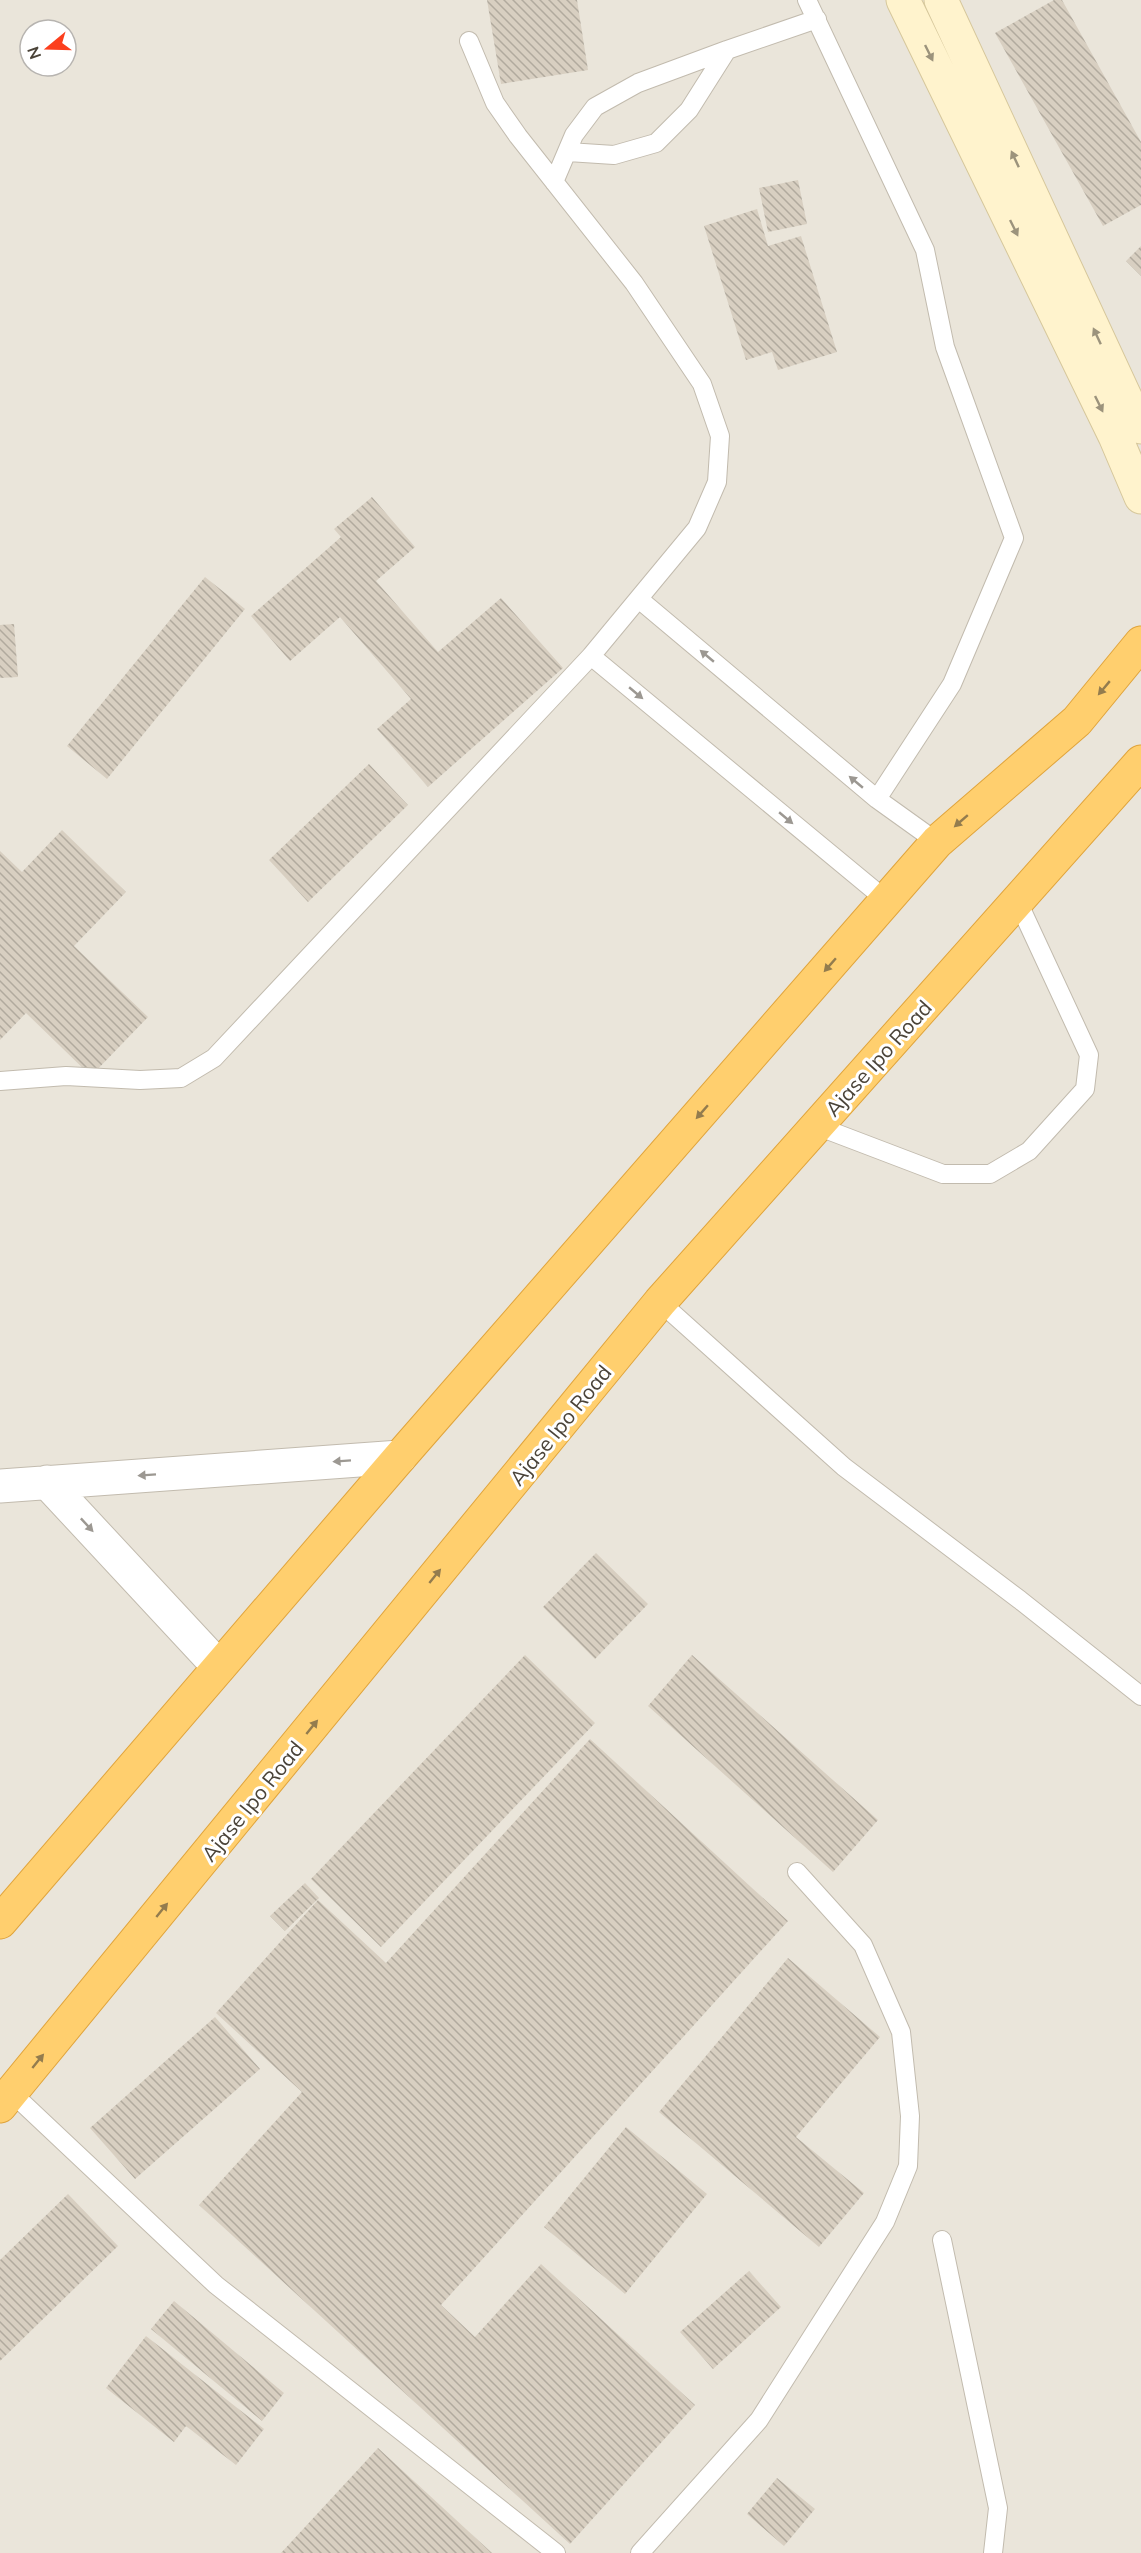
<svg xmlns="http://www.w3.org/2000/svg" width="1141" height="2553" font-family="Mulish,sans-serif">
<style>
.residential{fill:#eae5da;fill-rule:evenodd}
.building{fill:url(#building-back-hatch)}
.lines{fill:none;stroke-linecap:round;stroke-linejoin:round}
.lane-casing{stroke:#c2bbae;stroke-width:20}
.street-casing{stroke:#c2bbae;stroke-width:35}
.secondary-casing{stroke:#d6c79b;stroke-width:35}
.highway-casing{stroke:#e0a43c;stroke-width:35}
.lane{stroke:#fff;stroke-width:18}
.street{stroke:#fff;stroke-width:33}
.secondary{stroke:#fff3cd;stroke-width:33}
.highway{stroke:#ffcf6e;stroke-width:33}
.oneway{fill:#9c937c}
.oneway2{fill:#9c9892}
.oneway3{fill:#937c4e}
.labels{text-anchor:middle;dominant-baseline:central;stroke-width:6;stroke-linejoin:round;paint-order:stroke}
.street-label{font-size:21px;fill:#4b4439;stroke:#fff}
</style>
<defs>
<pattern id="building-back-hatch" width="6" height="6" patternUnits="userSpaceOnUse" patternTransform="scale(1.5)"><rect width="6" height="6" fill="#d8cfc1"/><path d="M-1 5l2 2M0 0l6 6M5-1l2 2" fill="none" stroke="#b1aa9e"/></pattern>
</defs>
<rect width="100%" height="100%" fill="#f6f3ec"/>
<path class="residential" d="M0 0H1141V2553H0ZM30 30H66V66H30Z"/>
<path class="building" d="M487 0H577L588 70 501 84Z
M1054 0H1062L1141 142V205L1103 226 995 33Z
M798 180 807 224 768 232 759 188Z
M757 209 768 246 801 236 837 352 778 370 772 352 746 360 704 226Z
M1141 246V276L1126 261Z
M372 497 415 547 376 581 438 652 501 598 563 668 428 787 377 729 411 699 340 617 290 661 251 616 341 537 334 529Z
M205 577 245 609 107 779 67 746Z
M14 624 18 677 0 678V625Z
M369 764 408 805 308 902 269 860Z
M62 830 126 892 74 946 148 1017 91 1076 26 1013 0 1040V851L22 872Z
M596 1553 648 1604 595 1659 543 1607Z
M525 1655 595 1723 381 1947 311 1879Z
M692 1655 878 1820 833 1872 648 1706Z
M590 1739 788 1921 441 2305 475 2337 541 2264 695 2405 570 2544 199 2205 302 2092 216 2013 318 1900 386 1963Z
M305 1883 319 1898 285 1931 270 1916Z
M788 1958 880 2037 796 2137 864 2193 819 2247 659 2112Z
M215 2017 260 2069 135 2179 90 2128Z
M626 2127 707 2194 625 2294 544 2227Z
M68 2194 118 2246 0 2361V2260Z
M749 2271 781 2307 713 2369 680 2332Z
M174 2301 284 2393 262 2421 151 2329Z
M146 2336 264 2429 236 2465 186 2426 174 2442 106 2388Z
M378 2448 492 2553H281Z
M777 2478 815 2509 784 2546 747 2514Z"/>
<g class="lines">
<g class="lane-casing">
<path id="lane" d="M807 0 925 250 945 347 1014 538 952 684 877 799
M568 152 614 155 656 143 689 110 727 50
M554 182 574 135 595 107 638 83 727 50 817 19
M640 600 877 799 937 842
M591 656 886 900
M0 1081 66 1076 140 1080 181 1078 214 1058 591 656 697 528 717 482 720 436 702 384 634 283 518 136 495 103 469 41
M817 1126 943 1174H990L1029 1151 1085 1089 1089 1055 1018 902
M660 1302 844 1467 1020 1600 1141 1696
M12 2093 216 2285 556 2553
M942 2240 998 2508 993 2553
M640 2553 759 2420 885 2222 908 2166 910 2116 901 2032 863 1945 797 1872"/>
</g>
<g class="street-casing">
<path id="street" d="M47 1482 219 1667
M0 1486 400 1457"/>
</g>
<g class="secondary-casing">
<path id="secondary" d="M903 0 1115 436 1141 497
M941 0 1126 399 1141 427"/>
</g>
<g class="highway-casing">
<path id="highway" d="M0 1922 400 1457 937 842 1077 721 1141 643
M0 2106 660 1302 1141 762"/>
</g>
<use href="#lane" class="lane"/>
<use href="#street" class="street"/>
<use href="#secondary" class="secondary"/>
<use href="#highway" class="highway"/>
</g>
<defs><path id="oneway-solid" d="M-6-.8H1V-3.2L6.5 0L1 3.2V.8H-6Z" transform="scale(1.5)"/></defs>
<g class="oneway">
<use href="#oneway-solid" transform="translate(929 53) rotate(64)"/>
<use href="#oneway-solid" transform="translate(1015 159) rotate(-115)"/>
<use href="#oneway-solid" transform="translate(1014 228) rotate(64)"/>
<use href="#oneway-solid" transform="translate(1097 336) rotate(-115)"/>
<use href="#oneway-solid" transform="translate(1099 404) rotate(64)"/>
</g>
<g class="oneway2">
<use href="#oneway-solid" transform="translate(707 656) rotate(-140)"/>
<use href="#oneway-solid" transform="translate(636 693) rotate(40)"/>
<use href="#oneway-solid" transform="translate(856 782) rotate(-140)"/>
<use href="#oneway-solid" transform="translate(786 818) rotate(40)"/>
<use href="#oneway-solid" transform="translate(342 1461) rotate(176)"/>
<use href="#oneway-solid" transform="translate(147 1475) rotate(176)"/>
<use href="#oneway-solid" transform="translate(87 1525) rotate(47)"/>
</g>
<g class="oneway3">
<use href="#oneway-solid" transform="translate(1104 688) rotate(130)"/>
<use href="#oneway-solid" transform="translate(961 821) rotate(139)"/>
<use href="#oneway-solid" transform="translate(830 965) rotate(131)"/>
<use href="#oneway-solid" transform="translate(702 1112) rotate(131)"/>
<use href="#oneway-solid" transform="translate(435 1576) rotate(-51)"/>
<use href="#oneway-solid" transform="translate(312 1727) rotate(-51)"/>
<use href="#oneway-solid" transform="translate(162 1910) rotate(-51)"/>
<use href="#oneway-solid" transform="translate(38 2061) rotate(-51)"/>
</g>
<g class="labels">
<g class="street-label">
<text transform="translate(878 1058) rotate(-48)">Ajase Ipo Road</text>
<text transform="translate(560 1425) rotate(-51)">Ajase Ipo Road</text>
<text transform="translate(252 1801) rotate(-51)">Ajase Ipo Road</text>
</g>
</g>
<g transform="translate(48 48) rotate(251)"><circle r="28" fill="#ffffff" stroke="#b7b4b0" stroke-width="1.5"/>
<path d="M0-4.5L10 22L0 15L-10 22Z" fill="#fc3f1d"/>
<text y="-9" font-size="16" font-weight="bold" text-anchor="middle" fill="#4b4439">N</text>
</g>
</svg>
